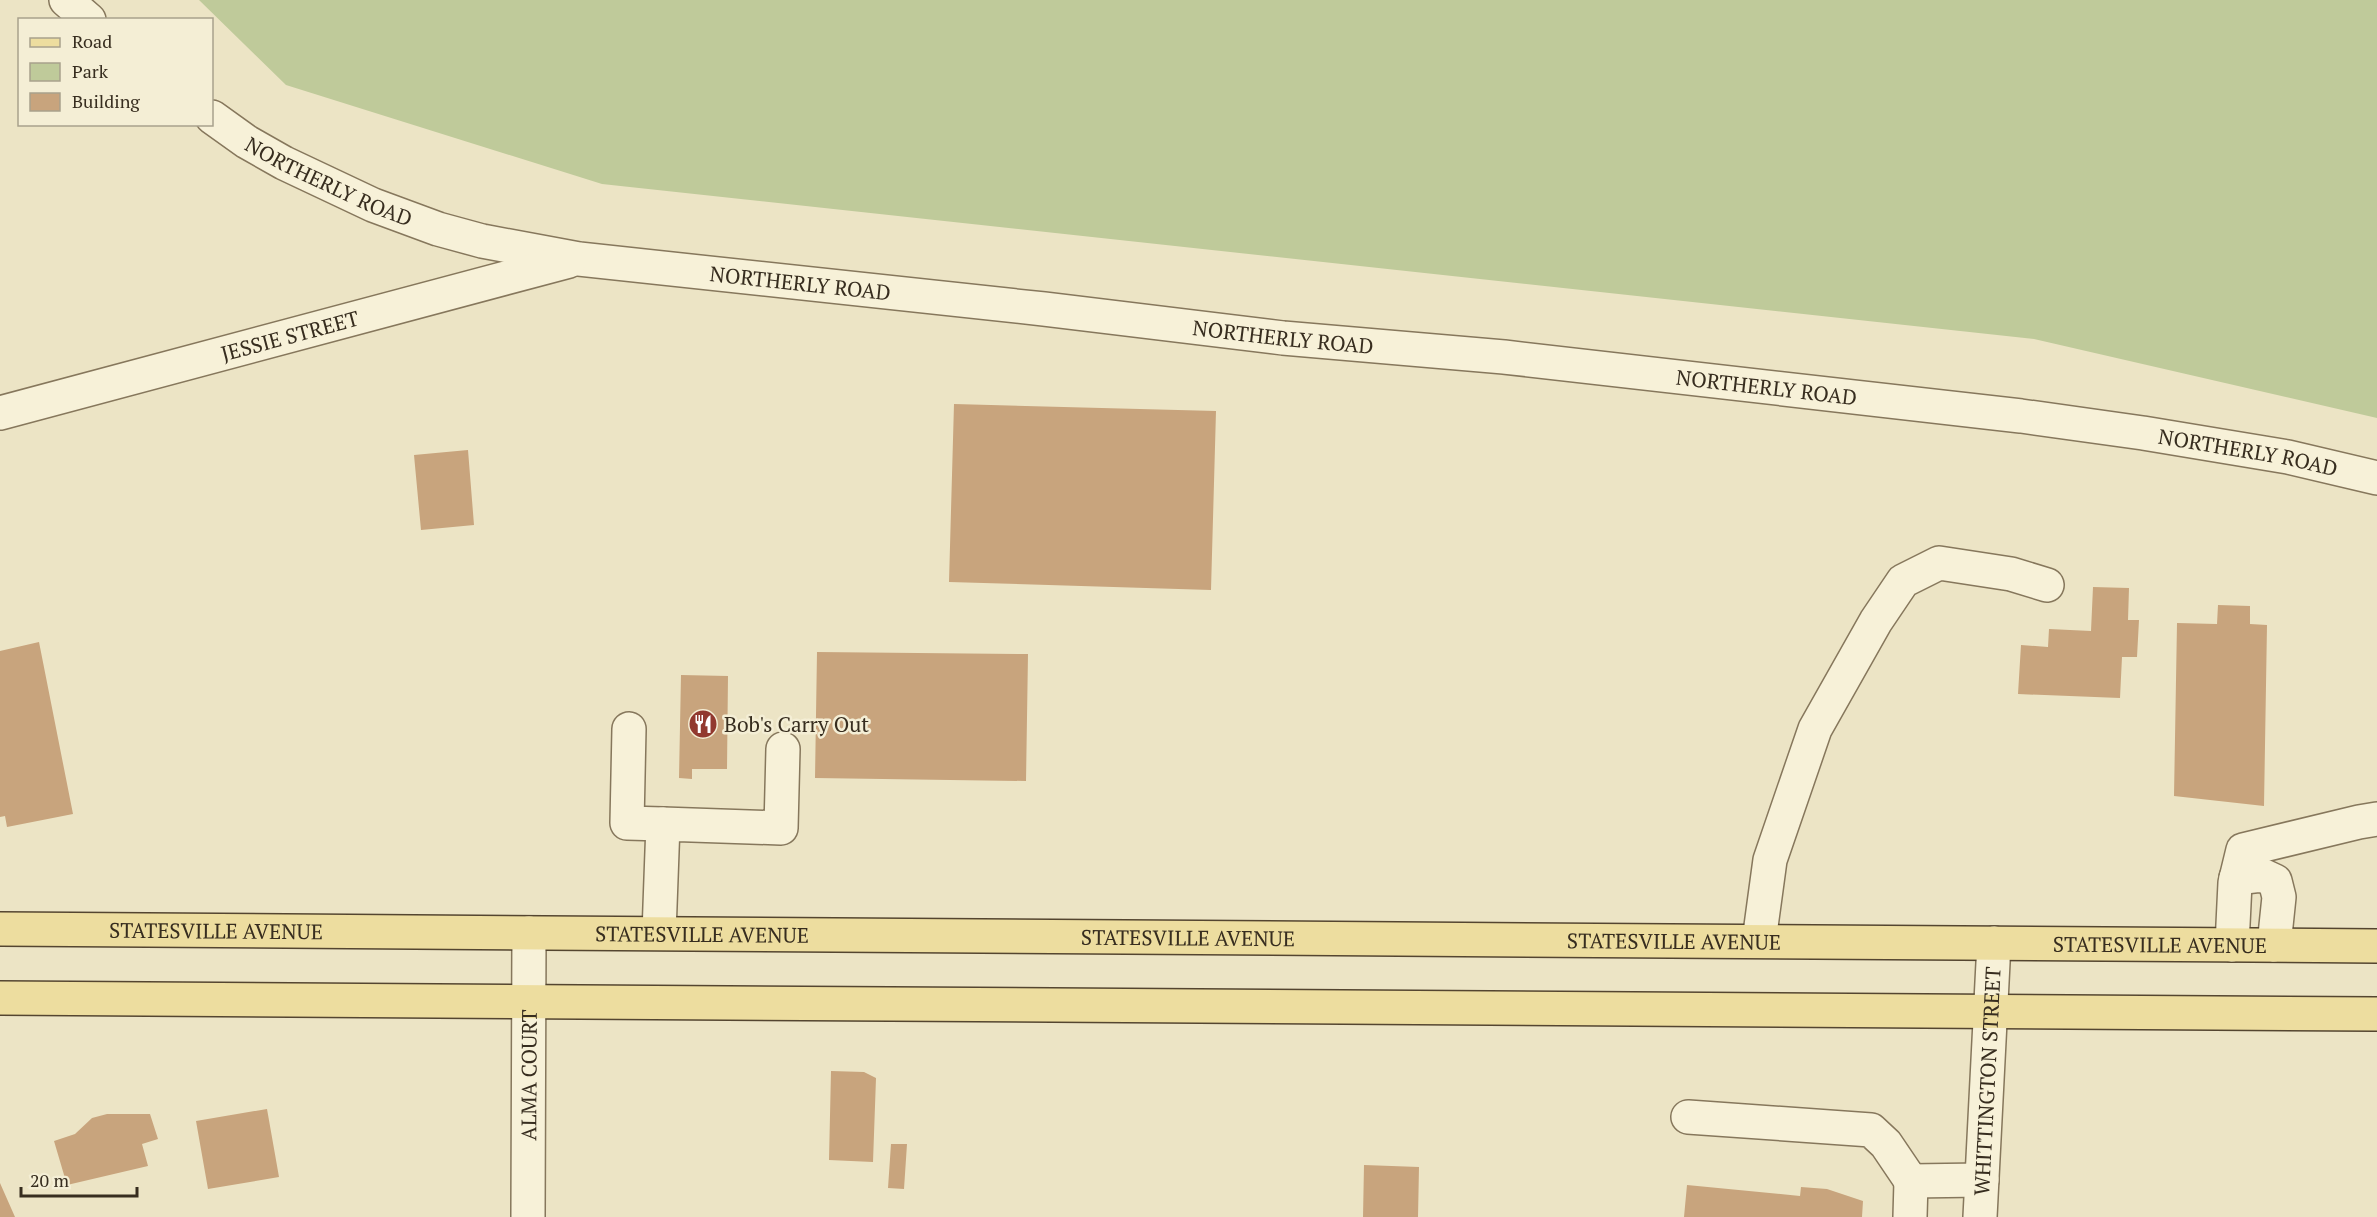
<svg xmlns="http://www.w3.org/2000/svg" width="2377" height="1217" font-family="'PT Serif',serif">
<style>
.green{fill:#bfca9a}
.building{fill:#c8a47d}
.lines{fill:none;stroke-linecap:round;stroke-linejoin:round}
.minor-casing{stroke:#86775c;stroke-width:36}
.major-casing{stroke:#544530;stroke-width:36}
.minor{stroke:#f7f1d8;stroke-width:33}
.major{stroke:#eddd9f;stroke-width:33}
.labels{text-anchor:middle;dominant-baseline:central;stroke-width:5;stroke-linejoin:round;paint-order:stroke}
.street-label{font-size:21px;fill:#372d1f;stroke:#f4eed5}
.poi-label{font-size:21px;fill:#372d1f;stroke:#f4eed5;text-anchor:start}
</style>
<rect width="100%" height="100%" fill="#ece4c5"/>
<path class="green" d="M199 0H2377V418L2034 339 602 184 286 85Z"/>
<path class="building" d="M954 404 1216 411 1211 590 949 582Z
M468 450 474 525 421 530 414 455Z
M2093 587 2129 588 2128 620H2139L2137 657H2122L2120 698 2018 694 2021 645 2048 647 2049 629 2091 631Z
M2218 605 2250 606V624L2267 625 2264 806 2174 796 2177 623 2217 624Z
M39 642 73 814 7 827 5 816 0 817V651Z
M817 652 1028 654 1026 781 815 778Z
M681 675 728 676 727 769H692V779L679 778Z
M831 1071 864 1072 876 1078 873 1162 829 1160Z
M267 1109 279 1177 208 1189 196 1121Z
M107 1114H150L158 1139 142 1144 148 1166 67 1185 54 1141 75 1134 92 1118Z
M891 1144H907L904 1189 888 1188Z
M1364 1165 1419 1167 1418 1217H1363Z
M0 1183 15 1217H0Z
M1687 1185 1800 1196 1801 1187 1827 1189 1863 1201 1862 1217H1684Z"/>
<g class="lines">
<g class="minor-casing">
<g id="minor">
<path d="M66 0 89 20"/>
<path id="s1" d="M212 117 247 142 284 163 373 205 438 229 482 241 579 259 1044 309 1283 338 1504 357 2021 416 2143 433 2288 457 2377 478"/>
<path id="s2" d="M0 413 569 261"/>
<path d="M629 729 627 823 663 824"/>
<path d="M2236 878 2262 875 2275 881 2279 897 2274 945"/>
<path d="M659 933 663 824 781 828 783 749"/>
<path d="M1759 941 1770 860 1815 729 1876 621 1903 581 1939 563 2011 574 2047 585"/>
<path d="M2232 945 2235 883 2243 850 2359 822 2377 819"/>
<path d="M1688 1117 1871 1130 1886 1144 1911 1181 1982 1180"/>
<path id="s3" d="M528 1217 529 933"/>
<path d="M1910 1217 1911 1181"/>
<path id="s4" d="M1980 1217 1994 943"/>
</g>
</g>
<g class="major-casing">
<g id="major">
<path id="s5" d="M0 929 2377 946"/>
<path d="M0 998 2377 1014"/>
</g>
</g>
<use href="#minor" class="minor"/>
<use href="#major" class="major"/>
</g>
<defs>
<g id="restaurant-disc" transform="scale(1.5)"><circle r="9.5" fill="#92392f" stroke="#f4eed5"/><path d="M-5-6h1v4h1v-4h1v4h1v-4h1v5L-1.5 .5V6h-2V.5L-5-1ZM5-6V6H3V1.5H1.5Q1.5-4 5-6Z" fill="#fff"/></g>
</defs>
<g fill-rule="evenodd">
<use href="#restaurant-disc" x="703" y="724"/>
</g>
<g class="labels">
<g class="street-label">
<text stroke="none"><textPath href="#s1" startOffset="134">NORTHERLY ROAD</textPath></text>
<text stroke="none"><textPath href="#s1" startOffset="620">NORTHERLY ROAD</textPath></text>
<text stroke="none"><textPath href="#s2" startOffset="300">JESSIE STREET</textPath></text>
<text stroke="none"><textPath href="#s1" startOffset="1106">NORTHERLY ROAD</textPath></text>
<text stroke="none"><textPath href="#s1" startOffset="1592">NORTHERLY ROAD</textPath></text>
<text stroke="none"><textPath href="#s1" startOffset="2078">NORTHERLY ROAD</textPath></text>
<text stroke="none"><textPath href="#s5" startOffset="216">STATESVILLE AVENUE</textPath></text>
<text stroke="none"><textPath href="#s5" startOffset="702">STATESVILLE AVENUE</textPath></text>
<text stroke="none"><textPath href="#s5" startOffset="1188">STATESVILLE AVENUE</textPath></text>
<text stroke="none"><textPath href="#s5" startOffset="1674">STATESVILLE AVENUE</textPath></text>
<text stroke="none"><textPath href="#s5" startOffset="2160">STATESVILLE AVENUE</textPath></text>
<text stroke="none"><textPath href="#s3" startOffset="142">ALMA COURT</textPath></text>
<text stroke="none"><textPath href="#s4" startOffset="136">WHITTINGTON STREET</textPath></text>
</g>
<g class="poi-label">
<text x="724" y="724">Bob's Carry Out</text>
</g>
</g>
<rect x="18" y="18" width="195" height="108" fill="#f4eed5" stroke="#a8a18c" stroke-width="1.5"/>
<rect x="30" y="38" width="30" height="9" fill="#eddd9f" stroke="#a8a18c" stroke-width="1.5"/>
<text x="72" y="48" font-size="18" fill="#372d1f">Road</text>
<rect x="30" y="63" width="30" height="18" fill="#bfca9a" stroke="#a8a18c" stroke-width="1.5"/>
<text x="72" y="78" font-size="18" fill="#372d1f">Park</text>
<rect x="30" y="93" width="30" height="18" fill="#c8a47d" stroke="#a8a18c" stroke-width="1.5"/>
<text x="72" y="108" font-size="18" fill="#372d1f">Building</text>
<path d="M21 1187v9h116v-9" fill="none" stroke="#372d1f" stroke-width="3"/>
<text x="30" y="1187" font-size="18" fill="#372d1f" stroke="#f4eed5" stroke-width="4.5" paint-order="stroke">20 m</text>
</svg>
